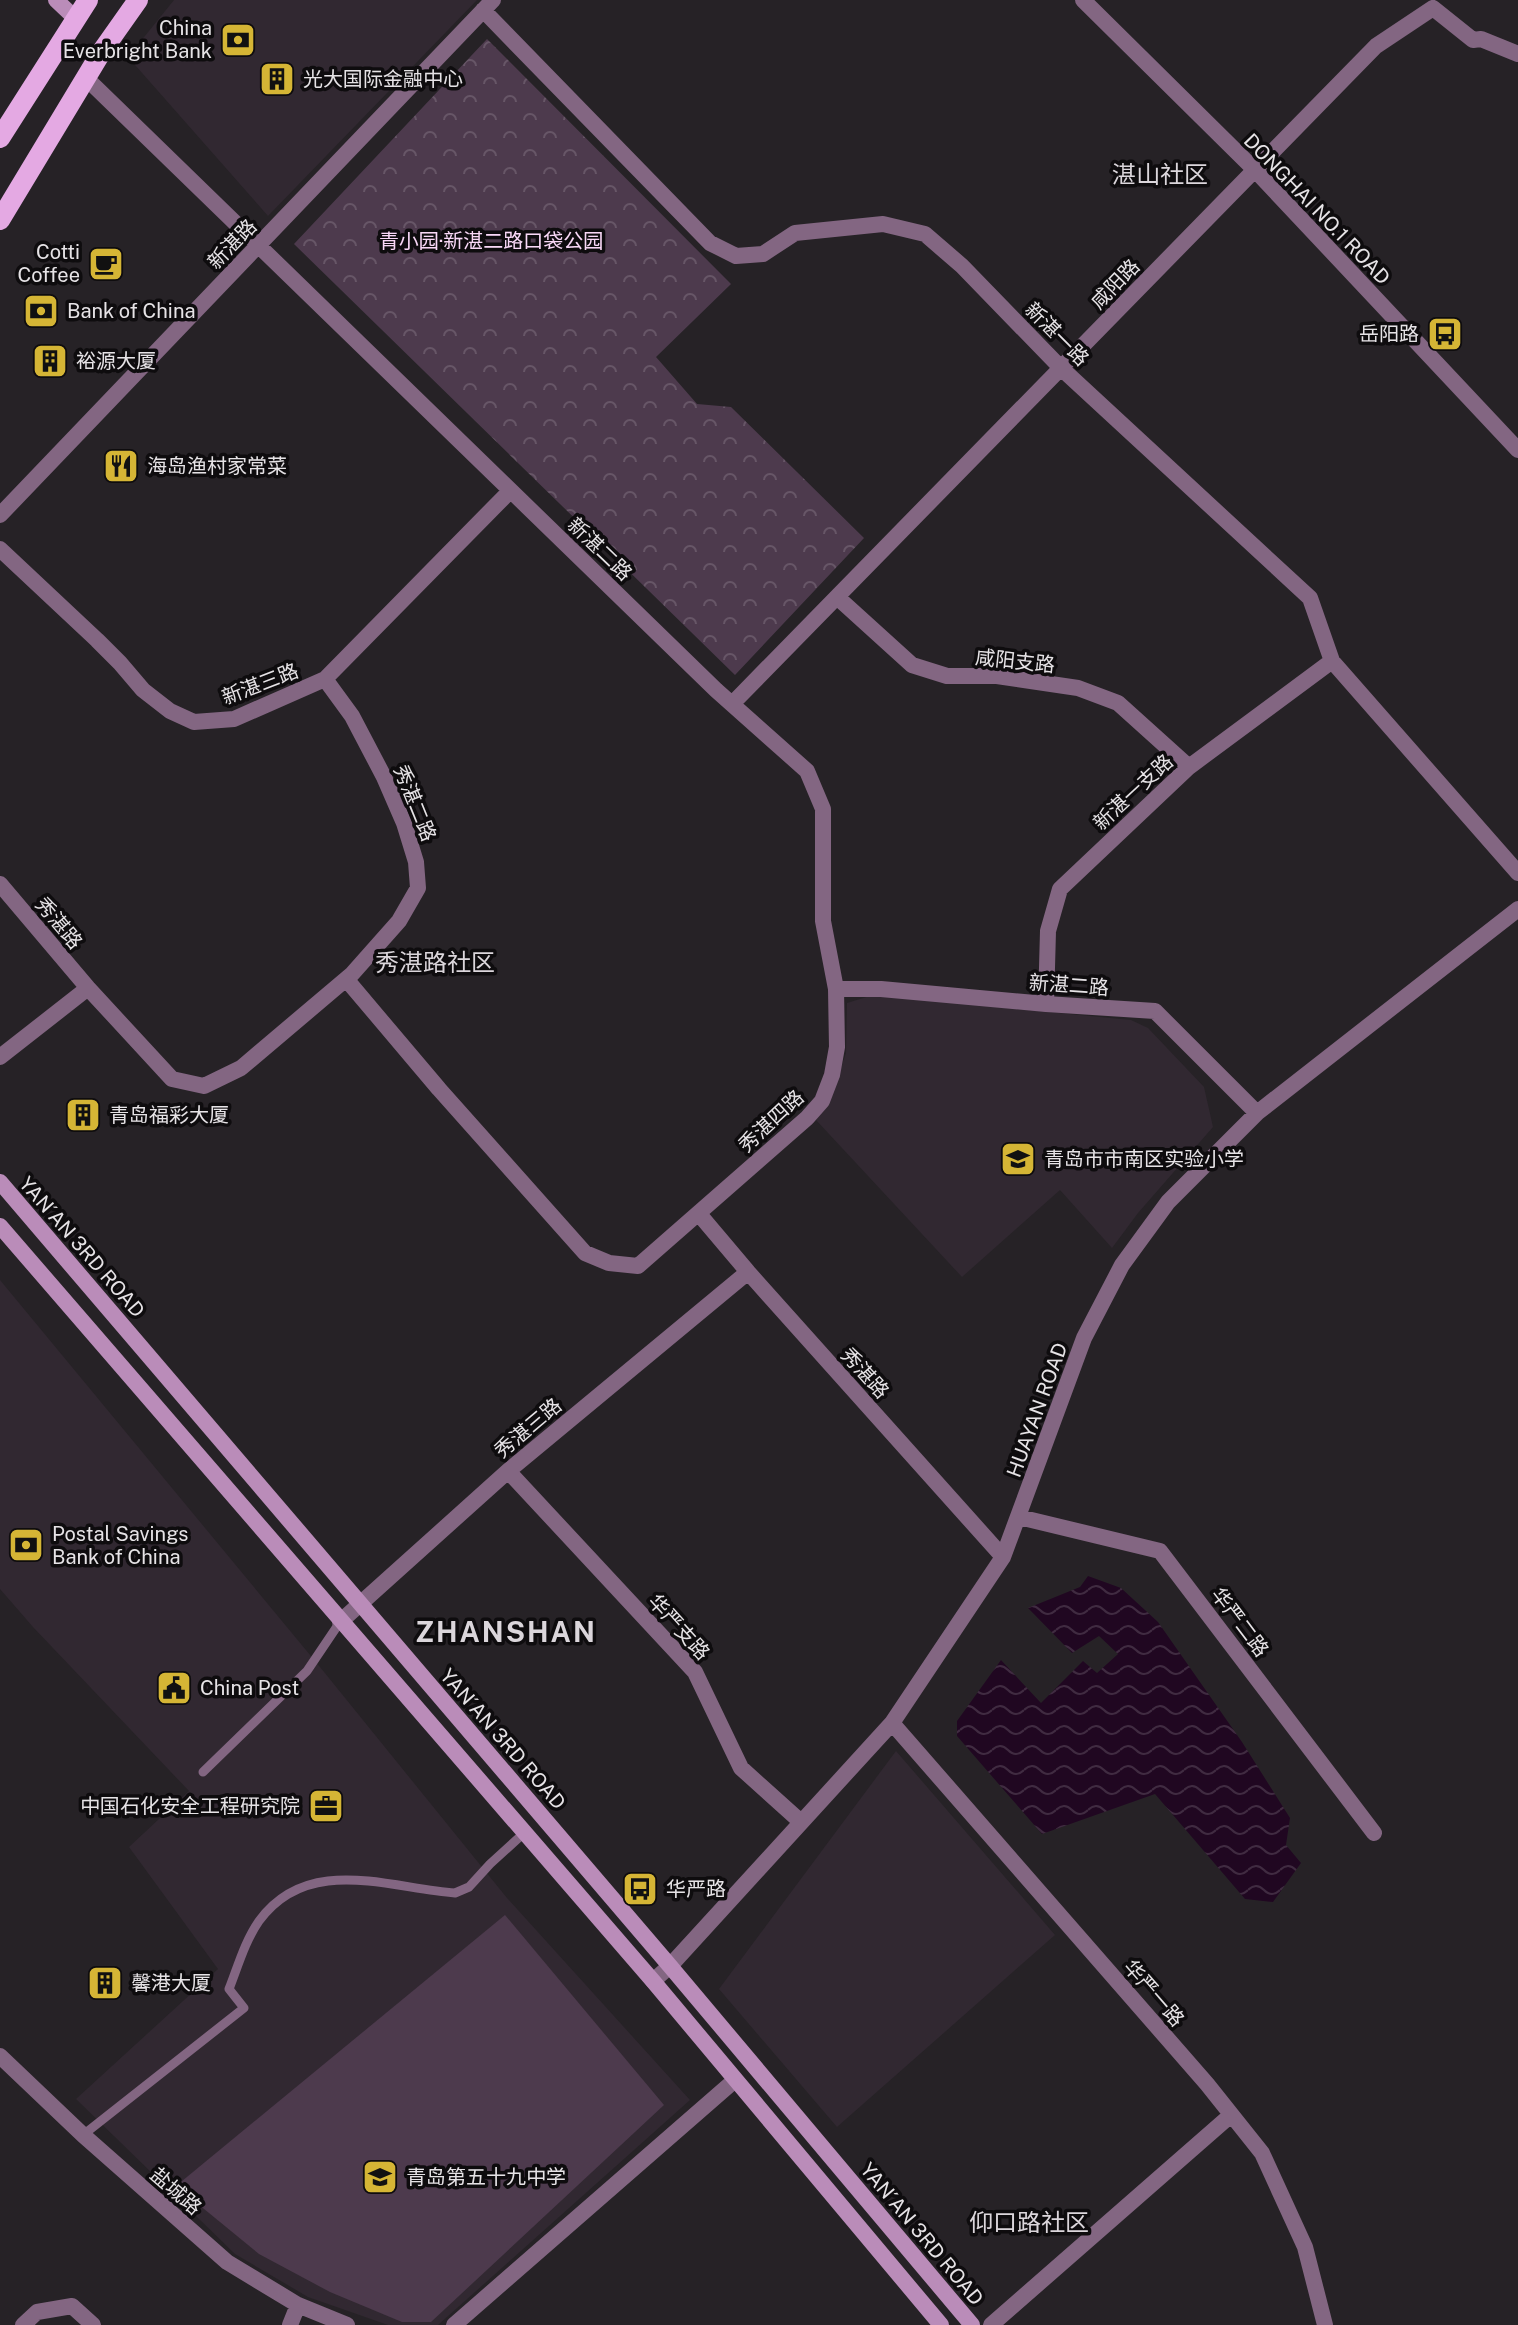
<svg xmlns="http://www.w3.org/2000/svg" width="1518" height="2325" font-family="'Public Sans','Noto Sans SC',sans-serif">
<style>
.built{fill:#312831}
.forest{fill:url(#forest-crowns)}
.pitch{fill:#4d3a4d}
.water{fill:url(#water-waves)}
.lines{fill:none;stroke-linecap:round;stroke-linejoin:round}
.lane{stroke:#836682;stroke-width:9}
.street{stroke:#836682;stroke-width:16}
.secondary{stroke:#ba8cb9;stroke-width:16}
.primary{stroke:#e4a9e3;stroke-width:20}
.labels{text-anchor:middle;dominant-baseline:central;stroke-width:7;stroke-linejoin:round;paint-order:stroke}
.poi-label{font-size:20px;fill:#e6e3e6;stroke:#0e0c0e;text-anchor:start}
.street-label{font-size:20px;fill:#e6e3e6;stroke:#0e0c0e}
.park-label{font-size:20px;fill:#f9d8f7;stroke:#0e0c0e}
.quarter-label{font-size:24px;fill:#dbd6db;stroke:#0e0c0e}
.district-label{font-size:28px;font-weight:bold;letter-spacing:2px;fill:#dbd6db;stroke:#0e0c0e}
</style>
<defs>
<pattern id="forest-crowns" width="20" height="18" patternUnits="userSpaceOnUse" patternTransform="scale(2)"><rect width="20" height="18" fill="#4d3a4d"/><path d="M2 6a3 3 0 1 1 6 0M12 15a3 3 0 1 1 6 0" fill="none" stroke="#675667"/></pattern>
<pattern id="water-waves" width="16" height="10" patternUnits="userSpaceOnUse" patternTransform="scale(2)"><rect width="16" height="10" fill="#200721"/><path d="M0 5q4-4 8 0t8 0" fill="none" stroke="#402b41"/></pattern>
</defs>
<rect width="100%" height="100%" fill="#262226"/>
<path class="built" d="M174 0H477L268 216 128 57Z
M873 995 1131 1020 1148 1028 1204 1087 1213 1127 1138 1213 1112 1248 1060 1190 962 1277 816 1120 830 1100 846 1053 847 1003Z
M0 1280 320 1667 507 1898 690 2100 438 2325H388L308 2297 235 2254 76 2099 218 1969 129 1847 189 1791 33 1627 0 1589Z
M896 1751 1055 1935 837 2127 719 1989Z"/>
<path class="forest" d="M487 39 731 284 656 357 697 404 731 407 864 538 735 675 294 244Z"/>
<path class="pitch" d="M505 1915 664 2105 431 2322H402L330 2292 259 2254 176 2186Z"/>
<path class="water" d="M1088 1576 1121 1588 1158 1622 1242 1742 1290 1818 1286 1845 1301 1863 1273 1902 1245 1899 1155 1794 1042 1834 957 1736V1721L1001 1660 1041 1703 1083 1661 1097 1673 1118 1654 1099 1636 1072 1653 1028 1608 1080 1587Z"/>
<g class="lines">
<path class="lane" d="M203 1772 307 1671 340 1622
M83 2135 244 2008 229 1989C238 1966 245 1941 259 1921 308 1854 388 1888 455 1893L469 1887 490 1864 524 1833"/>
<path class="street" d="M1083 0 1255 170 1518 450
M483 10 710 243 736 256 763 254 795 233 883 224 925 234 962 266 1061 368 1310 598 1332 661 1518 873
M86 78 716 690 807 771 823 809V921L836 989 837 1047 832 1075 822 1101 807 1118 638 1266 609 1263 585 1253 439 1089 346 979
M0 515 493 0
M0 549 97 640 120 663 143 690 170 711 194 722 234 719 325 679 510 491
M837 597 912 665 947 676H997L1078 688 1118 703 1189 767
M732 704 1376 46 1433 8 1473 40 1481 39 1518 54
M0 884 88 988 172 1079 204 1086 241 1068 352 974 399 921 418 888 416 862 404 823 384 777 352 716 325 679
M836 989H881L1046 1004 1155 1011 1257 1113
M1046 1004 1048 931 1060 889 1189 767 1332 661
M0 1057 88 988
M699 1214 748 1272 1003 1557
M508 1471 695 1672 741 1768 801 1822
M1019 1517 1160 1551 1374 1833
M340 1622 508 1471 748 1272
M892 1723 1207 2084 1262 2153 1305 2247 1325 2325
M653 1981 670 1966 892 1723 1003 1557 1084 1338 1122 1265 1168 1202 1257 1113 1518 909
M0 2056 83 2135 227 2262 298 2305 347 2325
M23 2325 37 2312 72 2306 93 2325
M290 2325 298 2305
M454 2325 735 2080
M991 2325 1231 2115"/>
<path class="secondary" d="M56 0 75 18
M0 1182 670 1966 972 2325
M0 1226 653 1981 941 2325"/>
<path class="primary" d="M0 138 88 0
M0 220 102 51 138 0"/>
</g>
<defs>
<g id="bank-square" transform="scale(1.8)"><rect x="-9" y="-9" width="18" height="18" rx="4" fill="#d5b535" stroke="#0e0c0e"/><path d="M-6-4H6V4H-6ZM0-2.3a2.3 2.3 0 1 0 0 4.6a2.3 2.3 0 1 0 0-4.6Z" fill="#111"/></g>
<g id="building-square" transform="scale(1.8)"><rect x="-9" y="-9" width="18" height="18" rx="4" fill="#d5b535" stroke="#0e0c0e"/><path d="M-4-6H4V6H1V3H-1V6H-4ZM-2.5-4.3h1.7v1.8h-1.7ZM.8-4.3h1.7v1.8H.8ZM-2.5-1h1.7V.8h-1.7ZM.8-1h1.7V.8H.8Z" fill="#111"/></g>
<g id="cafe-square" transform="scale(1.8)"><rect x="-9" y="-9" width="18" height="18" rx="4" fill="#d5b535" stroke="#0e0c0e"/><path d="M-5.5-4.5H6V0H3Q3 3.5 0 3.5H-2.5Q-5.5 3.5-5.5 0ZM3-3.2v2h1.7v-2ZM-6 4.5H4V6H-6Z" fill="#111"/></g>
<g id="bus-square" transform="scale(1.8)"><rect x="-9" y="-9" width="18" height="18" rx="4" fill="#d5b535" stroke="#0e0c0e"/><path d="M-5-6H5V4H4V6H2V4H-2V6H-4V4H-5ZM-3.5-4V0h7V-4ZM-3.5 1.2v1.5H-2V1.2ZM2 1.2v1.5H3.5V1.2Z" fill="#111"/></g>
<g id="restaurant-square" transform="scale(1.8)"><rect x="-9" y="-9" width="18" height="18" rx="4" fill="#d5b535" stroke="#0e0c0e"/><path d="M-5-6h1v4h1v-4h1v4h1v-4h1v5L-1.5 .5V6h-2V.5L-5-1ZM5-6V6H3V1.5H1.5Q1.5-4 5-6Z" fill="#111"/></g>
<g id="school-square" transform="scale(1.8)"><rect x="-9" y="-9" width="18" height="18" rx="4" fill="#d5b535" stroke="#0e0c0e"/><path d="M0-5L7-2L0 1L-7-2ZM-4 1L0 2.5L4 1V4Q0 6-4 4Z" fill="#111"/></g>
<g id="civic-square" transform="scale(1.8)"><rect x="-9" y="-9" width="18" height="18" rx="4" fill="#d5b535" stroke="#0e0c0e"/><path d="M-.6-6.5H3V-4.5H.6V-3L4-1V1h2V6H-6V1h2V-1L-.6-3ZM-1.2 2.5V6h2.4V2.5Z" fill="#111"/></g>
<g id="office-square" transform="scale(1.8)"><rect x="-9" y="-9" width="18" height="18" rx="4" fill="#d5b535" stroke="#0e0c0e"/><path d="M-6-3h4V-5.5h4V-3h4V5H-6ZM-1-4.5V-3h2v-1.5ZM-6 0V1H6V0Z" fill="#111"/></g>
</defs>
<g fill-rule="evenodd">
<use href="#bank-square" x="238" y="40"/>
<use href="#building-square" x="277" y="79"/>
<use href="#cafe-square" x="106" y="264"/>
<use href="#bank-square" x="41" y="311"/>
<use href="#bus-square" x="1445" y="334"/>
<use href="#building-square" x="50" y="361"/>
<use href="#restaurant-square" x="121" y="466"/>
<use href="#building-square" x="83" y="1115"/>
<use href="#school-square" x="1018" y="1159"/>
<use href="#bank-square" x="26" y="1545"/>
<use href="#civic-square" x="174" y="1688"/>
<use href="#office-square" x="326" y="1806"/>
<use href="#bus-square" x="640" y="1889"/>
<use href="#building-square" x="105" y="1983"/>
<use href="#school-square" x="380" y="2177"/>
</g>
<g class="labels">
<g class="poi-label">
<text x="212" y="28" text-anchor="end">China<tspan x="212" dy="23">Everbright Bank</tspan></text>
<text x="303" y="79">光大国际金融中心</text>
<text x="80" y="252" text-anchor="end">Cotti<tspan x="80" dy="23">Coffee</tspan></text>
<text x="67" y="311">Bank of China</text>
<text x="1419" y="334" text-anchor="end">岳阳路</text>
<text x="76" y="361">裕源大厦</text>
<text x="147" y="466">海岛渔村家常菜</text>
<text x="109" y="1115">青岛福彩大厦</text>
<text x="1044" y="1159">青岛市市南区实验小学</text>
<text x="52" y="1534">Postal Savings<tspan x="52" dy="23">Bank of China</tspan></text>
<text x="200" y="1688">China Post</text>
<text x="300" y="1806" text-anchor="end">中国石化安全工程研究院</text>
<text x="666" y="1889">华严路</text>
<text x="131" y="1983">馨港大厦</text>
<text x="406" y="2177">青岛第五十九中学</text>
</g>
<g class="street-label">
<text transform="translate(1317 209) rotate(46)">DONGHAI NO.1 ROAD</text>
<text transform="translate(232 244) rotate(-46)">新湛路</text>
<text transform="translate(1115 284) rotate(-46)">咸阳路</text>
<text transform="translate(1057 334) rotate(45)">新湛一路</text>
<text transform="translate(600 549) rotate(44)">新湛二路</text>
<text transform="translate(1015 661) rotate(6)">咸阳支路</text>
<text transform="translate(260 684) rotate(-21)">新湛三路</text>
<text transform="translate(1133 792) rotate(-43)">新湛一支路</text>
<text transform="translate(415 803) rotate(68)">秀湛二路</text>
<text transform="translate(59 923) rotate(50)">秀湛路</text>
<text transform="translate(1069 985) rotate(4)">新湛二路</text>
<text transform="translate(771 1121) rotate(-43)">秀湛四路</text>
<text transform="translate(82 1247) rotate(49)">YAN´AN 3RD ROAD</text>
<text transform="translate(865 1373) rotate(48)">秀湛路</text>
<text transform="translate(1037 1410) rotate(-70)">HUAYAN ROAD</text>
<text transform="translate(528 1428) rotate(-40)">秀湛三路</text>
<text transform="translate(1240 1622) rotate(53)">华严二路</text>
<text transform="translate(679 1627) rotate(48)">华严支路</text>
<text transform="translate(503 1739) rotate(49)">YAN´AN 3RD ROAD</text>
<text transform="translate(1154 1993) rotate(49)">华严一路</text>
<text transform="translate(176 2191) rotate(41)">盐城路</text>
<text transform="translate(922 2234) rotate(50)">YAN´AN 3RD ROAD</text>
</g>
<g class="park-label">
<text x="491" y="241">青小园·新湛二路口袋公园</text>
</g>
<g class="quarter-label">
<text x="1160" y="174">湛山社区</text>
<text x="435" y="962">秀湛路社区</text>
<text x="1029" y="2222">仰口路社区</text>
</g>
<g class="district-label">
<text x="506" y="1631">ZHANSHAN</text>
</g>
</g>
</svg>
